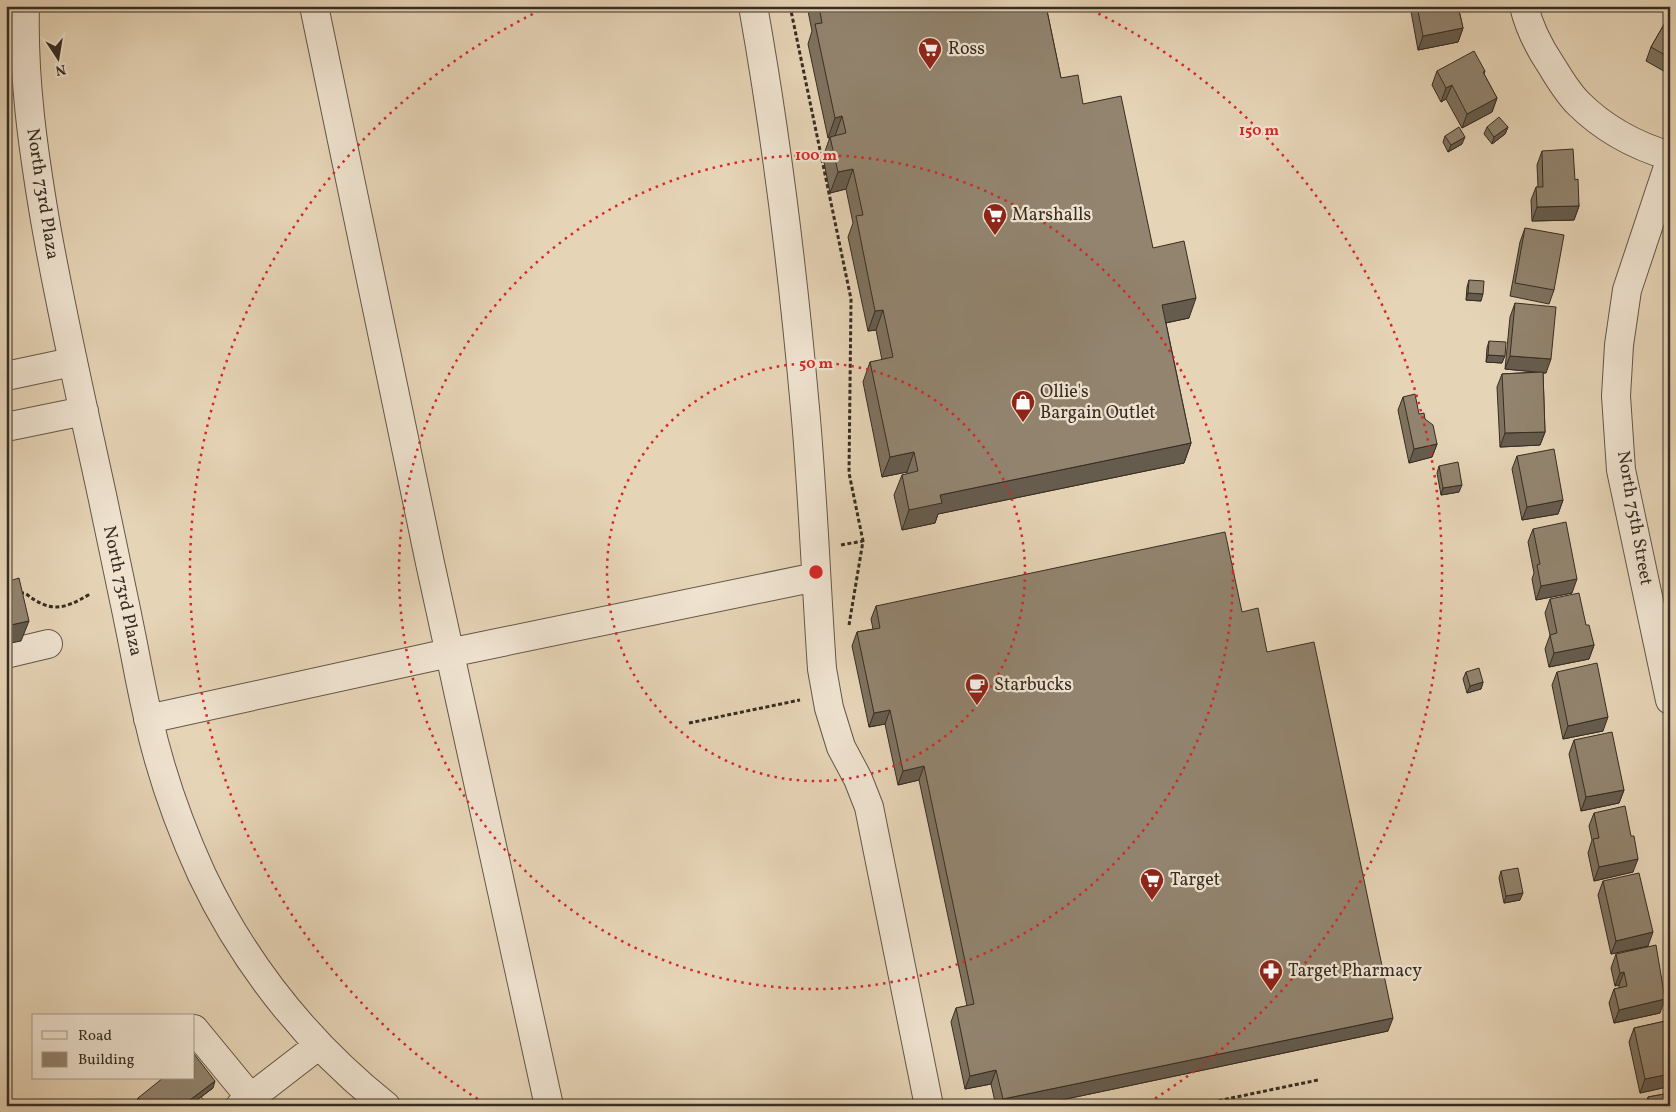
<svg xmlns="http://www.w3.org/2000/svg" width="1676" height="1112" font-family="Vollkorn,serif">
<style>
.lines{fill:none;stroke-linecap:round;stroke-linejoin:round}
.minor-casing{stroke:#635748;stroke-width:30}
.path{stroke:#372d23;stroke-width:3;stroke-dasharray:4 2.5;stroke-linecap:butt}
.minor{stroke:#efe3d0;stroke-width:28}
.wall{fill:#7e725f;stroke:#372d23}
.shaded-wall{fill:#665c4e;stroke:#372d23}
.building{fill:#92846f;stroke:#372d23}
.ring{fill:none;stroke:#d62828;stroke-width:2.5;stroke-dasharray:2.5 5}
.labels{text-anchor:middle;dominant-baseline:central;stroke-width:4.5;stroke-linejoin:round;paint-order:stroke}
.poi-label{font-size:18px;fill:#372d23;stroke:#efe3d0;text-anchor:start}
.street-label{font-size:18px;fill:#372d23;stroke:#efe3d0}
.centre{fill:#d62828;stroke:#efe3d0;stroke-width:2.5}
.ring-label{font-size:15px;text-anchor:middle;font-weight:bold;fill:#d62828;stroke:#efe3d0;stroke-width:4.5;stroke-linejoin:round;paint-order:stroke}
</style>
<rect width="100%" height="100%" fill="#e6d4b6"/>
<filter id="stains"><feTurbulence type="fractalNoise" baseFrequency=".004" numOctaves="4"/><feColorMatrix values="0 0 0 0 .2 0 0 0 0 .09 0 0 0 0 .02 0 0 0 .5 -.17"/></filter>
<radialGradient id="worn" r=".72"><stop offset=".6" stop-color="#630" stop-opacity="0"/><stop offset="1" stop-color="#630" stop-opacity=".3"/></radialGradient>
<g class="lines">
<g class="minor-casing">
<path id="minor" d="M25 6C23 78 33 149 45 220 61 312 82 403 102 495 111 539 121 584 130 629 136 658 141 688 148 717 160 771 179 825 202 875 246 967 306 1042 386 1106
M314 6 430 563 549 1106
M753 6C777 140 793 273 805 408 813 495 816 582 822 669L829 708 841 747 858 779 869 807 929 1106
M1524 6C1529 28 1539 47 1551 65 1559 78 1567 92 1578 103 1603 128 1636 146 1670 156
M1670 161 1627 290 1619 345 1616 396 1621 470 1670 700
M6 376 72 362
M6 427 84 411
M6 654 48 644
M148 719 449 653 816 577
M194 1029 250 1097
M189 1105 190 1106
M240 1106 319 1045"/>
</g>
<path class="path" d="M790 6 851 299 849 473 863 541 849 625
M841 545 863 541
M20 593H25C50 613 63 610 90 594
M689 723 800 700
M1193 1106 1318 1080"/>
<use href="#minor" class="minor"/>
</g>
<path class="wall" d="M807 6H1046L1061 78 1083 104 1153 248 1189 318 1166 323 1191 443 1184 463 938 514 935 523 902 530 894 495 902 475 907 474V472L882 477 863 382 870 362 882 360 876 330 868 331 848 237 853 223 846 189 830 193 823 157 830 137 828 138 808 44 812 31Z
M1410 6H1458L1463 28 1458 42 1418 50Z
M1670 14V72L1669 74 1646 61 1651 47Z
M1437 71H1485L1484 74 1497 98 1492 112 1462 128 1446 99 1441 102 1432 85Z
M1487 127H1508L1505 134 1492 144 1484 134Z
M1445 136 1462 144 1448 152 1443 142Z
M1542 151 1575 180 1579 206 1574 220 1532 221 1531 200 1536 187H1538L1537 165Z
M1525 228 1554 290 1549 304 1510 296 1520 242Z
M1469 280 1481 301 1466 300 1467 287Z
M1515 303 1546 373H1543L1545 432 1540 445 1500 447 1497 387 1502 374 1537 372 1505 369 1510 317Z
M1489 341 1502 363 1486 362 1487 348Z
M1403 397 1419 414 1425 419 1437 444 1432 457 1409 463 1398 410Z
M1517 456 1563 500 1558 514 1522 520 1512 469Z
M1439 466 1459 492 1441 495 1437 473Z
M1533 529 1572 593 1536 600 1532 579 1534 573 1528 542Z
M1550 599 1586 625 1594 645 1589 659 1549 667 1545 649 1550 635 1545 613Z
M876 606 1242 612 1267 652 1388 1031 1033 1106H996L991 1084 965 1089 951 1022 956 1008 967 1006 919 780 898 785 885 724 869 727 852 646 857 632 873 629 871 619Z
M1466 672 1483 682 1481 689 1467 693 1463 679Z
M1557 672 1603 731 1563 739 1552 685Z
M1574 740 1624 790 1619 803 1581 811 1569 754Z
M1594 813 1633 872 1594 881 1588 853 1592 840 1589 826Z
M1501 871 1520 900 1504 903 1499 878Z
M1603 881 1648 946 1611 954 1598 895Z
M1616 954 1660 1013 1614 1023 1609 1003 1614 989 1619 988V985L1615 986 1611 968Z
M1670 1020V1106H1645L1648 1097 1664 1094 1667 1087 1640 1093 1629 1042 1634 1028Z
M213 1088 189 1106H136L135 1105 138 1098Z"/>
<path class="shaded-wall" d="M1463 28 1458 42 1418 50 1423 36Z
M1452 85 1446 99 1441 102 1446 88Z
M1497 98 1492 112 1462 128 1467 114Z
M842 116 835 136 828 138 835 118Z
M1508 127 1505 134 1492 144 1494 137Z
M1465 137 1462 144 1448 152 1451 145Z
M853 169 846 189 830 193 838 172Z
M1579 206 1574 220 1532 221 1537 207Z
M1468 293 1483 294 1481 301 1466 300Z
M1196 298 1189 318 1155 325 1162 305Z
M883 310 876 330 868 331 875 311Z
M1488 355 1505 356 1502 363 1486 362Z
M1510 356 1551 359 1546 373 1505 369Z
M1545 432 1540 445 1500 447 1505 433Z
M1191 443 1184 463 938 514 935 523 902 530 909 510 940 495Z
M1437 444 1432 457 1409 463 1414 449Z
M914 452 907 472 882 477 890 457Z
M1462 485 1459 492 1441 495 1443 488Z
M1563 500 1558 514 1522 520 1527 507Z
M1577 579 1572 593 1536 600 1541 586Z
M29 621 21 641 6 644V626Z
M1594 645 1589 659 1549 667 1554 653Z
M1483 682 1481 689 1467 693 1470 686Z
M890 710 885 724 869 727 874 713Z
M1608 717 1603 731 1563 739 1568 726Z
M924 766 919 780 898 785 903 771Z
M1624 790 1619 803 1581 811 1586 797Z
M1638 859 1633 872 1594 881 1599 867Z
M1523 893 1520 900 1504 903 1506 896Z
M1653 932 1648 946 1611 954 1616 941Z
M1624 972 1619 985 1615 986 1620 973Z
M1665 999 1660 1013 1614 1023 1619 1010Z
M1393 1018 1388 1031 1033 1106H1000L1003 1099Z
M996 1070 991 1084 965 1089 970 1076Z
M1670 1074V1087L1669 1082 1667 1087 1640 1093 1645 1079Z
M215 1081 213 1088 189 1106H182Z"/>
<path class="building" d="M819 6H1046L1061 78 1078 75 1083 104 1121 96 1153 248 1184 241 1196 298 1162 305 1191 443 940 495 942 503 909 510 902 475 918 471 914 452 890 457 870 362 893 357 883 310 875 311 856 216 863 215 853 169 838 172 830 137 846 133 842 116 835 118 815 24 822 23Z
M1417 6H1458L1463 28 1423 36Z
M1670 14V58L1651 47Z
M1474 51 1485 71 1483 72 1497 98 1467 114 1452 85 1446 88 1437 71Z
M1499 117 1508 127 1494 137 1487 127Z
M1459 127 1465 137 1451 145 1445 136Z
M1573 149 1575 180 1578 179 1579 206 1537 207 1536 187H1543L1542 151Z
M1525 228 1564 235 1554 290 1515 283Z
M1469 280 1484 281 1483 294 1468 293Z
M1515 303 1556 307 1551 359 1510 356Z
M1489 341 1506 342 1505 356 1488 355Z
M1543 372 1545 432 1505 433 1502 374Z
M1415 394 1419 414 1424 413 1425 419 1433 425 1437 444 1414 449 1403 397Z
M1554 449 1563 500 1527 507 1517 456Z
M1458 462 1462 485 1443 488 1439 466Z
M1566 522 1577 579 1541 586 1537 565 1540 564 1533 529Z
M1225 532 1242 612 1258 608 1267 652 1314 642 1393 1018 1003 1099 996 1070 970 1076 956 1008 974 1004 924 766 903 771 890 710 874 713 857 632 880 628 876 606Z
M19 578 29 621 6 626V582Z
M1579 593 1586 625H1589L1594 645 1554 653 1550 635 1557 633 1550 599Z
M1597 663 1608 717 1568 726 1557 672Z
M1479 668 1483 682 1470 686 1466 672Z
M1612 732 1624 790 1586 797 1574 740Z
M1625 806 1631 836H1634L1638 859 1599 867 1593 839 1599 838 1594 813Z
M1518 868 1523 893 1506 896 1501 871Z
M1639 873 1653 932 1616 941 1603 881Z
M1656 945 1665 999 1619 1010 1614 989 1627 986 1624 972 1620 973 1616 954Z
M1670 1020V1074L1645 1079 1634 1028Z
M194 1054 215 1081 182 1106H144L138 1098 163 1078H194Z
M1670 1093V1106H1650L1648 1097Z"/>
<g class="ring">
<circle cx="816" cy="572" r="209"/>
<circle cx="816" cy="572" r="417"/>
<path d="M484 1103A626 626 0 0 1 547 7M1085 7A626 626 0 0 1 1148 1103"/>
</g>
<defs>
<g id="supermarket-pin" transform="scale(1.25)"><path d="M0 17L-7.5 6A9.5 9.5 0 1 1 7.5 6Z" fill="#8f2418" stroke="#efe3d0"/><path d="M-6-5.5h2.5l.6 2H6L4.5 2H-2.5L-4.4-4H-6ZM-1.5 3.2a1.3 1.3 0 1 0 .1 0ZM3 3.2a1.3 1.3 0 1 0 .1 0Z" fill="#fff"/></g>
<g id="shop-pin" transform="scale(1.25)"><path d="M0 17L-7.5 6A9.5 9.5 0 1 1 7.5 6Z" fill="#8f2418" stroke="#efe3d0"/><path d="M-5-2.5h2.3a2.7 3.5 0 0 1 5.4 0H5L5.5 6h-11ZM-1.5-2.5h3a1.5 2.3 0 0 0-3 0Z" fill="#fff"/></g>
<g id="cafe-pin" transform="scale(1.25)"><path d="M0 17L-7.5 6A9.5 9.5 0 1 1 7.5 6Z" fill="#8f2418" stroke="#efe3d0"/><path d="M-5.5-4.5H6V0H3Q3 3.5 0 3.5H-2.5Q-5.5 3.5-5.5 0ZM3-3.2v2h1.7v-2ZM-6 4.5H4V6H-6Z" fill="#fff"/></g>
<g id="pharmacy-pin" transform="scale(1.25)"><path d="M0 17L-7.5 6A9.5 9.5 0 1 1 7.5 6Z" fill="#8f2418" stroke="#efe3d0"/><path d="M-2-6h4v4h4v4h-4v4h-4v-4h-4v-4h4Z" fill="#fff"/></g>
</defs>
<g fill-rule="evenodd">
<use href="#supermarket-pin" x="930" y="49"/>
<use href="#supermarket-pin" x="995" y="215"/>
<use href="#shop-pin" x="1023" y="402"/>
<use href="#cafe-pin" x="977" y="685"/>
<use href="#supermarket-pin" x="1152" y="880"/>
<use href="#pharmacy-pin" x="1271" y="971"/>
</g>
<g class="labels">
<g class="poi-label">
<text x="948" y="49">Ross</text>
<text x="1012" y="215">Marshalls</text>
<text x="1040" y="392">Ollie's<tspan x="1040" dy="21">Bargain Outlet</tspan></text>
<text x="994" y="685">Starbucks</text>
<text x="1170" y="880">Target</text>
<text x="1288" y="971">Target Pharmacy</text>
</g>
<g class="street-label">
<text transform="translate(42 194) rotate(81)">North 73rd Plaza</text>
<text transform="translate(1634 518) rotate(80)">North 75th Street</text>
<text transform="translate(122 591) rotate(78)">North 73rd Plaza</text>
</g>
</g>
<circle cx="816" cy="572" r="8" class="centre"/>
<g class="ring-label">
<text x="1259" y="135">150 m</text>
<text x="816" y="160">100 m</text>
<text x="816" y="368">50 m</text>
</g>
<rect width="1676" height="1112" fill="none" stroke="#e6d4b6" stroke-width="25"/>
<rect x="8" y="8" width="1661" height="1097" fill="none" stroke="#372d23" stroke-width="2.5"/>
<rect x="12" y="12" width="1651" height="1087" fill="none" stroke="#372d23"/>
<rect x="32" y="1014" width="162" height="65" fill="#efe3d0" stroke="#a59a8b"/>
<rect x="42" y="1031" width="25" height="8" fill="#efe3d0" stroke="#a59a8b"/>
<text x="78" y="1040" font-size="15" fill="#372d23">Road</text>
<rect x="42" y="1052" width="25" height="15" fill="#92846f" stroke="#a59a8b"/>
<text x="78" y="1064" font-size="15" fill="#372d23">Building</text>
<g transform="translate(58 58) rotate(168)" stroke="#efe3d0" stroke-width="4" paint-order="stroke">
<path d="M0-4L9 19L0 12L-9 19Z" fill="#372d23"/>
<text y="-8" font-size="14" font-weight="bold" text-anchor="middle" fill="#372d23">N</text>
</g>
<rect width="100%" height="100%" filter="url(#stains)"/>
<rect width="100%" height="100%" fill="url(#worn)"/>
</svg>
